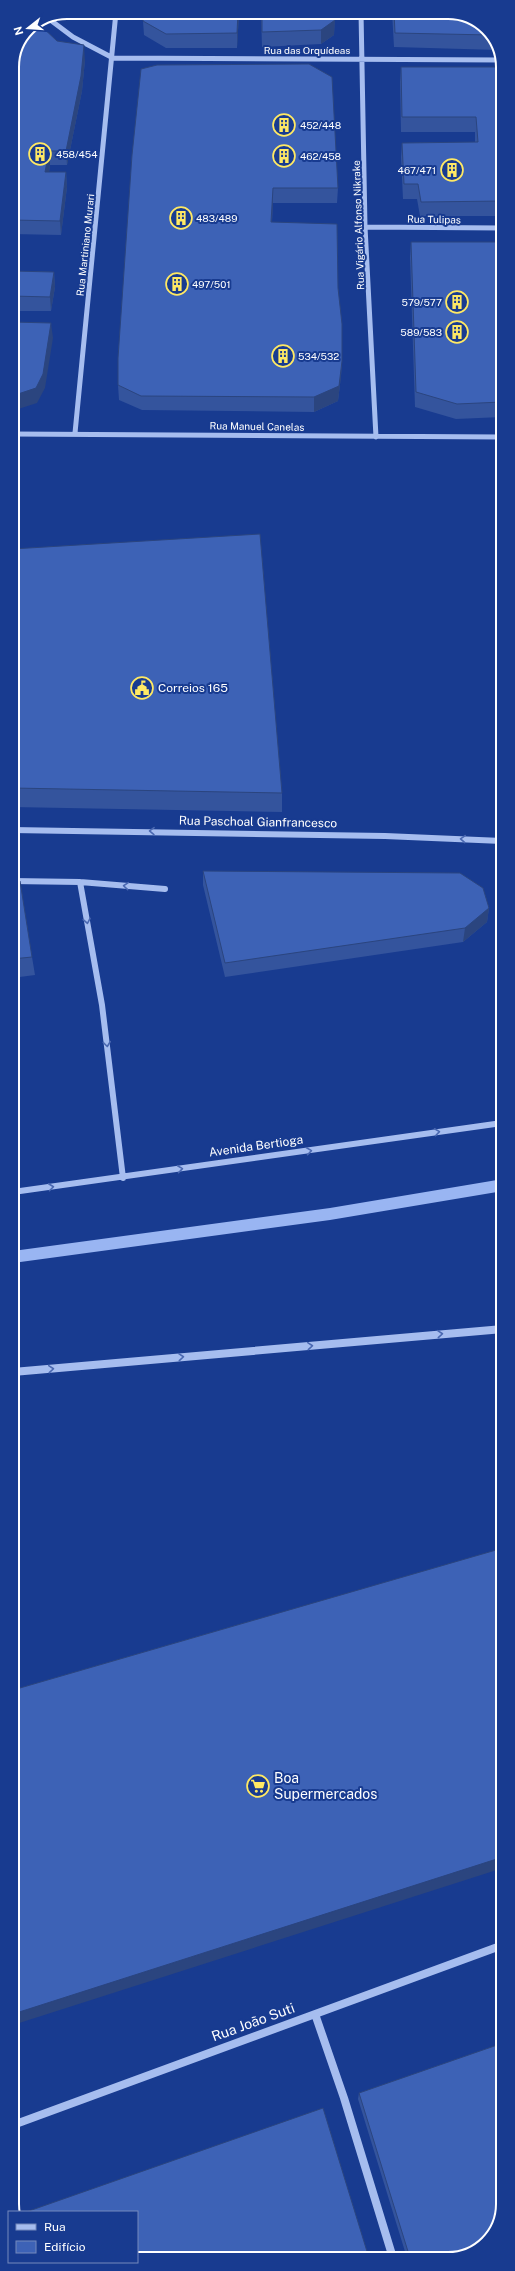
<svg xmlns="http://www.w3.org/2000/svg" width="515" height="2271" font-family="'Public Sans',sans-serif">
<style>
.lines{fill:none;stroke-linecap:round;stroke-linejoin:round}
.stream{fill:#99b5f2;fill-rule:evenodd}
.minor-far2{stroke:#a6bdef;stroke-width:5}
.minor-far1{stroke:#a6bdef;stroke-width:6}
.minor{stroke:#a6bdef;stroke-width:8}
.wall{fill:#34549d}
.shaded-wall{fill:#2b457f}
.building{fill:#3d62b6;stroke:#2b457f}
.oneway{stroke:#4a68b1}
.labels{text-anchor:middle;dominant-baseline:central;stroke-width:4;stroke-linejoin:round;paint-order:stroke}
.far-street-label{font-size:10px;fill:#fff;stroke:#183b90}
.far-poi-label{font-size:10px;fill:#fff;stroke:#183b90;text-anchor:start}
.poi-label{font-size:12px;fill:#fff;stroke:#183b90;text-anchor:start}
.street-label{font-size:12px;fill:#fff;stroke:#183b90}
.near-poi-label{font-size:14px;fill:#fff;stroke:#183b90;text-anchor:start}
.near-street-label{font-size:14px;fill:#fff;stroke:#183b90}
.rim{fill:none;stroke:#fff;stroke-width:2}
</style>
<rect width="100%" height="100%" fill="#183b90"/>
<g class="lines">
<path class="stream" d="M503 1179V1191L330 1220 13 1263V1251L330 1208Z"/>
<path class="minor-far2" d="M361 12 365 227 376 437
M49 19 73 37 113 58 502 60
M365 227 502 228
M75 433 116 12
M12 434 502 437"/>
<path class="minor-far1" d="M12 830 385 836 502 841
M12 881 80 882 165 889
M80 882 102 1005 123 1178
M13 1192 502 1123"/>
<path class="minor" d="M13 1372 503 1329
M315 2014 344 2098 393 2258
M13 2125 503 1945"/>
</g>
<path class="wall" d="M144 12H335L334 35 321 44 262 47 261 15 239 14 237 48H166L144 35 143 21Z
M392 12H455L487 28 498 50 394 47Z
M57 41 85 60 82 91 67 165H50L49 172H66L67 187 61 235 12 234V66Z
M401 67H502V216H420L417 199H403L401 157 402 143 475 142V132H401L400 82Z
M132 155 338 188 337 203H273L272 222 338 288 342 361 341 376 338 401 314 412 142 410 119 400 118 385Z
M411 242H502V417L456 419 415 407 410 257Z
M12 271 54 272 55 287 51 311H12Z
M12 549 282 793V812L12 807Z
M203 871 489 908 487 922 463 942 225 977 203 885Z
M12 882 32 957 35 975 12 978Z
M503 1431V1454L499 1447Z
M359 2093 459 2258H407L358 2099Z"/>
<path class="shaded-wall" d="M238 12H239V14L237 48V33Z
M335 20 334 35 321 44V30Z
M84 45 85 60 82 91 67 165 66 151Z
M49 151 50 165 47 187 45 172Z
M66 172 67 187 61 235 60 221Z
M273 188V203L271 237V222Z
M54 272 55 287 51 311 50 297Z
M51 323 53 338 45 388 37 403 12 411V396Z
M342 361 341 376 338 401 314 412V397Z
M489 908 487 922 463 942 465 928Z
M503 1857V1868L13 2025V2014Z"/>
<path class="building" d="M144 12H238L237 33 166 34 143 21Z
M262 12H335V20L321 30 262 32Z
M394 12H455L487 28 491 35 395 33Z
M39 24 57 41 84 45 81 76 66 151H49L45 172H66L60 221 12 220V66L28 28Z
M309 64 332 77 338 188H273L271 222 337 224 338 288 342 324V361L339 386 314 397 141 396 118 385V358L132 155 141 69 157 65Z
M401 67H502V201L421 202 418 184H404L402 143 478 142 476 117H402Z
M411 242H502V402L457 404 416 392Z
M12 271 54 272 50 297 12 296Z
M12 322 51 323 43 374 36 388 12 396Z
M260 534 282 793 12 788V549Z
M203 871 460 873 483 888 489 908 465 928 225 963Z
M20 881 32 957 12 959V882Z
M503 1548V1857L13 2014V1690Z
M503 2043V2205L490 2240 459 2258H410L359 2093Z
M323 2108 369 2258 137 2259V2212H26Z"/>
<defs><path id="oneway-chevron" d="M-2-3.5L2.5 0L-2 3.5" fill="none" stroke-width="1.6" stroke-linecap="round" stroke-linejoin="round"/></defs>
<g class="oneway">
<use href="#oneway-chevron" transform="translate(152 831) rotate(-179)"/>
<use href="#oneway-chevron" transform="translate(463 839) rotate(-177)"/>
<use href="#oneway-chevron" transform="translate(126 886) rotate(-175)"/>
<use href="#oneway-chevron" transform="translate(87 921) rotate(80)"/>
<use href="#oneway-chevron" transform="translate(107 1044) rotate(83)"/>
<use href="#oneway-chevron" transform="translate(437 1132) rotate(-8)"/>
<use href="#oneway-chevron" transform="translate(309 1151) rotate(-8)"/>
<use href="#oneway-chevron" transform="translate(180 1169) rotate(-8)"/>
<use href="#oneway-chevron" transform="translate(51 1187) rotate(-7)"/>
<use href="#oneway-chevron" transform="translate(440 1334) rotate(-5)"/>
<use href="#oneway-chevron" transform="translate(310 1346) rotate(-5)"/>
<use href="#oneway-chevron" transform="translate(181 1357) rotate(-5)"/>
<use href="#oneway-chevron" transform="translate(51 1369) rotate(-5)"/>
</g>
<defs>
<g id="building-ring" transform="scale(1.15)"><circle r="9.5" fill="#183b90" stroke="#ffe964" stroke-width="1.5"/><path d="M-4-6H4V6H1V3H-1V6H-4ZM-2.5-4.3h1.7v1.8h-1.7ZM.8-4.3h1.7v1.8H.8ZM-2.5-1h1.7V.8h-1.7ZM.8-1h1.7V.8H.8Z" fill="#ffe964"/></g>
<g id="civic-ring" transform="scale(1.15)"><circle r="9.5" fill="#183b90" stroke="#ffe964" stroke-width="1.5"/><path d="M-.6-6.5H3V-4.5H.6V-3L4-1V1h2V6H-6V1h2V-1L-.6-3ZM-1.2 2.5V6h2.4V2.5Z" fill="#ffe964"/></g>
<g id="supermarket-ring" transform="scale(1.15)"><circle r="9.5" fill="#183b90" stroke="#ffe964" stroke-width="1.5"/><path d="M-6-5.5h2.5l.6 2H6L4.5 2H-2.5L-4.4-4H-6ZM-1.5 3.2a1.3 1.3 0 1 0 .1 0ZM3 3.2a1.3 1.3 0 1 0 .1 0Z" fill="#ffe964"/></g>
</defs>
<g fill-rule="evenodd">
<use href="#building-ring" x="284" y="125"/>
<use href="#building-ring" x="40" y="154"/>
<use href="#building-ring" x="284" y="156"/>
<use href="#building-ring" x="452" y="170"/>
<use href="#building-ring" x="181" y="218"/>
<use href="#building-ring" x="177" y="284"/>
<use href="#building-ring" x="457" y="302"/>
<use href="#building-ring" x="457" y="332"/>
<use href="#building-ring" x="283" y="356"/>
<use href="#civic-ring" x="142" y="688"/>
<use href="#supermarket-ring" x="258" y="1786"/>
</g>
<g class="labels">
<g class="far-street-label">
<text x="307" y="50">Rua das Orquídeas</text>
<text transform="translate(434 219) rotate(1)">Rua Tulipas</text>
<text transform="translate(358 225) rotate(-92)">Rua Vigário Alfonso Nikrake</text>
<text transform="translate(85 245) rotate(-84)">Rua Martiniano Murari</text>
<text transform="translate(257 426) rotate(1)">Rua Manuel Canelas</text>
</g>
<g class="far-poi-label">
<text x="300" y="125">452/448</text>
<text x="56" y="154">458/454</text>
<text x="300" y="156">462/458</text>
<text x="436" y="170" text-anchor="end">467/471</text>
<text x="196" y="218">483/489</text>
<text x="192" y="284">497/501</text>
<text x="442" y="302" text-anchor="end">579/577</text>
<text x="442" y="332" text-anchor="end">589/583</text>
<text x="298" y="356">534/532</text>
</g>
<g class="poi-label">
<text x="158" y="688">Correios 165</text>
</g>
<g class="street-label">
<text transform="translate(258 822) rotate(1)">Rua Paschoal Gianfrancesco</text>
<text transform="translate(256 1146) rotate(-8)">Avenida Bertioga</text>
</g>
<g class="near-poi-label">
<text x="274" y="1778">Boa<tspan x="274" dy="16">Supermercados</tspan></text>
</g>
<g class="near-street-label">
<text transform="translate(253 2022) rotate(-20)">Rua João Suti</text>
</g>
</g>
<path d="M0 0H515V2271H0ZM67 19H448A48 48 0 0 1 496 67V2204A48 48 0 0 1 448 2252H67A48 48 0 0 1 19 2204V67A48 48 0 0 1 67 19Z" fill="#183b90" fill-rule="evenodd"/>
<path class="rim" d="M67 19H448A48 48 0 0 1 496 67V2204A48 48 0 0 1 448 2252H67A48 48 0 0 1 19 2204V67A48 48 0 0 1 67 19Z"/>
<rect x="8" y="2211" width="130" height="52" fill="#183b90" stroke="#7489bc"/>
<rect x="16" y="2224" width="20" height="6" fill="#a6bdef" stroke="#7489bc"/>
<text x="44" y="2231" font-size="12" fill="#ffffff">Rua</text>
<rect x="16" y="2241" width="20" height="12" fill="#3d62b6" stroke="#7489bc"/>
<text x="44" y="2251" font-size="12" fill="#ffffff">Edifício</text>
<g transform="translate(28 28) rotate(253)" stroke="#183b90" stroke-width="3" paint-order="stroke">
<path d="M0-3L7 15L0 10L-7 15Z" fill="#ffffff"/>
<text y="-6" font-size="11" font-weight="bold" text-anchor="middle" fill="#ffffff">N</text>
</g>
</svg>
